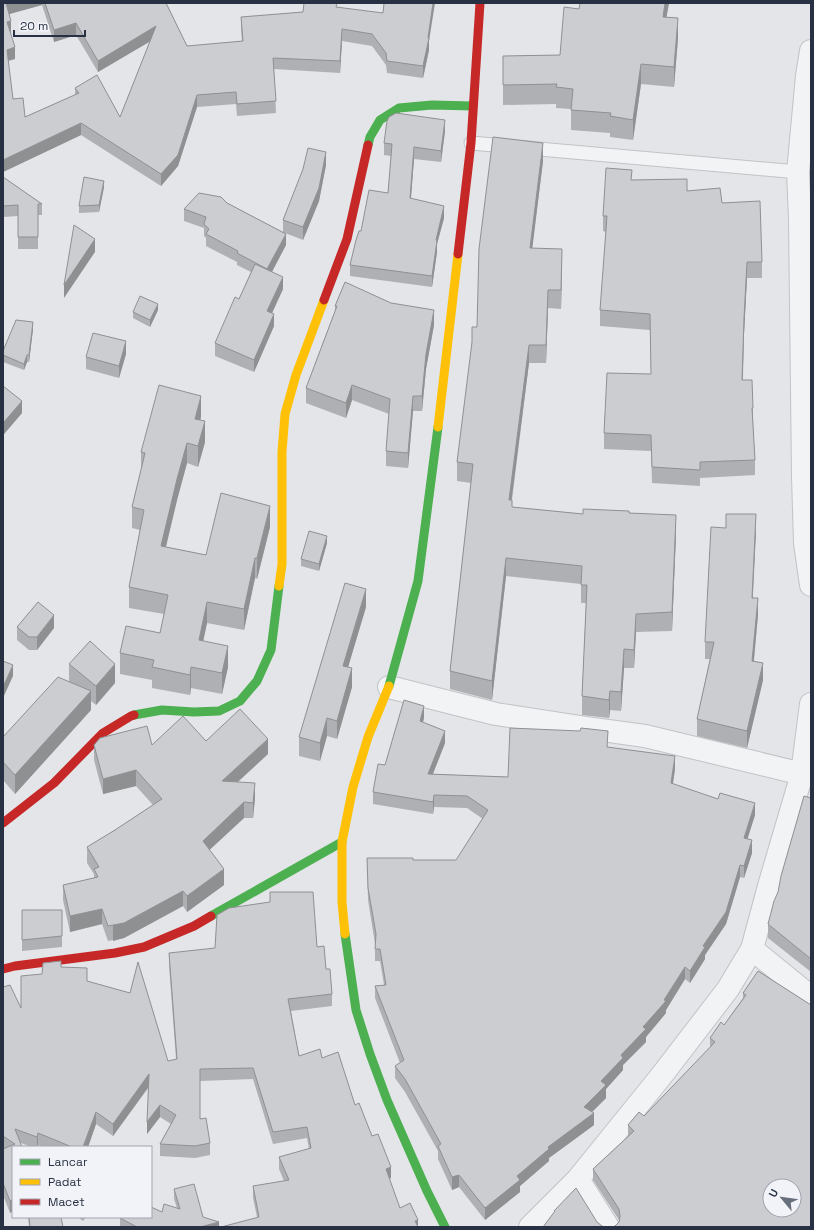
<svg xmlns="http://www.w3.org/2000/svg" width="814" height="1230" font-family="'Space Grotesk',sans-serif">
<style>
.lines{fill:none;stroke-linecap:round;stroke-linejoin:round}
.lane-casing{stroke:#c1c3c6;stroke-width:15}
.street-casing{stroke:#c1c3c6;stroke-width:24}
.lane{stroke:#f2f3f5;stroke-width:13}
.street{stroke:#f2f3f5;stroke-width:22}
.fast{stroke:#4caf50;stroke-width:9}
.slow{stroke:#ffc107;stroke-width:9}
.jam{stroke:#c62828;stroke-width:9}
.wall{fill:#afb0b4;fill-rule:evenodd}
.shaded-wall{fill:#8e9092}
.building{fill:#cbcdd1;stroke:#8e9092;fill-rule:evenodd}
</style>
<rect width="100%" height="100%" fill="#e3e5e8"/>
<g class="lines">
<g class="lane-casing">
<path id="lane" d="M471 143 798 172"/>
</g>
<g class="street-casing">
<path id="street" d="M811 51 807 76 798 172 800 219 803 476 805 543 811 585
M389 687 496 714 587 728 645 736 811 776
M752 949 811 997
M578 1179 608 1227
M530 1227 578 1179 662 1075 728 989 752 949 769 886 802 774 811 704"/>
</g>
<use href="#lane" class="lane"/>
<use href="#street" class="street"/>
<path class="fast" d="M368 145 370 137 380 120 399 108 432 105 473 106
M389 686 418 581 438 427
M134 715 162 710 194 712 219 711 240 701 257 681 271 650 279 586
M211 916 342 842
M345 934 356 1010 370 1054 387 1100 427 1191 445 1227"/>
<path class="slow" d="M438 427 458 254
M279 586 282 564V452L285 414 296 375 324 300
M345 934 342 902V842L353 787 368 737 389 686"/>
<path class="jam" d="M458 254 471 143 480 3
M324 300 347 239 368 145
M3 823 54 783 103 733 131 716 134 715
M3 969 15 966 115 953 144 947 194 926 211 916"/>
</g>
<path class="wall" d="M3 3H166L187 46 242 42 241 29V17L303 12 337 7 429 41V50L423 78 387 73 386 65 372 46 342 41 340 73 274 69 276 113 237 116 236 104 197 107 178 166 161 186 81 135 3 172ZM42 5 54 42 76 35 98 72 150 41 120 117 75 88V95L25 117 13 99 8 61 15 59 10 33H11L9 14Z
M580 3H669L666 17 678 38 674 87 641 84 633 140 610 137V133L571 130V109L556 108V104L503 105V56L560 55 579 9Z
M445 131 441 162 414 159 411 198 444 218 437 244V252L432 287 350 276V265L361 231 388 193 391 156 384 155V143Z
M543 161 532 248 562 267 561 309 548 308 546 363H529L512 500V507L583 514 629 513 676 534 672 631 636 632 634 668H624L621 711 610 710 609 718 582 715V696L586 603H581V584L506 576 492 700 450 689V671L471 483 457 481V462L477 327Z
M326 165 319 201 303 240 285 233 286 245 272 272 283 289 272 313 274 326 254 372 215 356V343L239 299 251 272 237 265V262L206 246V238L204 236V228L184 221V209L227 203 283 232V220Z
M3 177 42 204V215H38V249H18V216L3 217Z
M632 180 687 191 722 203 762 262V278H747L744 334 743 380 753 408V424L755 460V475L700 478V486L652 483 651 451 604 449V433L651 374 650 330 600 326V310L606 232 603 231V216Z
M104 187 99 212 79 213V206Z
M335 306 434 325 426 369 422 411H413L408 468 386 466V451L389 414 352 400 346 418 306 403V388L335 311Z
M158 310 150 327 133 318V312Z
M33 329 29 362H27L24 370 3 362V351Z
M126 354 119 378 86 369V357Z
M3 386 22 413 4 434 3 433Z
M201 417 200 420 205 442 198 467 187 463 177 500 166 547 206 555 270 527 257 579 255 578 244 630 207 623 203 641 228 667 222 694 191 688 190 695 152 688V680L120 674V653L160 633 164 614 129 608V587L140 530 132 528V507L141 470V452Z
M756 531 752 598 758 615 754 661 763 680 747 748 697 736V719L710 659H705V642Z
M327 543 319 571 301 566V559Z
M366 607 348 667 352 687 337 739 327 736 320 761 299 756V737Z
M17 627 54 628 37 650H29L17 640Z
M69 664 115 683 96 705 91 701V710L15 794 3 780V737L69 682Z
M424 718 423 722 445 743 433 774 508 777 608 747 675 769 673 784 755 815 747 839 752 853 744 878 740 877 726 924 705 955V959L690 983 685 979 666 1010V1013L646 1037V1042L623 1065V1070L606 1089V1098L592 1112 594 1125 549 1158V1161L520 1186V1192L485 1220 459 1187 452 1190 438 1159V1151L405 1092 395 1078V1066L400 1063 375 998V986L384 985 380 961H375V944L368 900 367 858 413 860H456L483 819 467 808 434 807 433 814 373 804V792L385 765Z
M206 741 268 754 238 782 255 798 253 818H244L209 850 224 885 187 912 183 906 124 938 108 941 102 924 70 932 63 900V885L94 878V874L87 863V847L115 830 153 805 136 786 103 794 94 760V745H152Z
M811 798V972L768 938V924L778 892Z
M22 910H62V947L22 951Z
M317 947 326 969 332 994V1006L291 1011 299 1056 322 1058 355 1105 372 1136 391 1178 389 1179 400 1208 418 1220 257 1217 253 1198V1186L284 1181 279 1169V1157L309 1149 307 1138 273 1144 253 1079 200 1081V1119L210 1143V1155L195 1158 160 1156V1144L171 1124 160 1117 147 1134 149 1087 113 1136 96 1124 88 1147H43L38 1145V1147H31L21 1143 13 1147V1211L10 1213 3 1195V1149H4L3 1148V987L21 1008 42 974 61 967 87 981 168 1061 176 1059 169 965V953Z
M758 971 811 1005V1227H612L615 1226 619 1222V1220L593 1180V1169L628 1136V1125L639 1112 644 1116 710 1048V1038L721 1022 724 1025 743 998V993ZM770 1186H794V1210H770Z
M174 1189 203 1217 219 1227H120V1218L162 1212 177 1208 174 1199Z
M28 1217H61L63 1227H29Z
M78 1217H86L83 1221Z"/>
<path class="shaded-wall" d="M6 3H42V5L6 15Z
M433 3H435L429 41V50L423 78V66Z
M665 3H669L663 37V17Z
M678 18V38L674 87V67Z
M11 21V33L7 34V22Z
M76 23V35L54 42V30Z
M156 26V38L98 72V61Z
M342 29V41L340 73V61Z
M15 47V59L7 61V50Z
M641 64V84L633 140V120Z
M197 95V107L178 166 161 186V174Z
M445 120V131L441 162V151Z
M81 123V135L3 172V160Z
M543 143V161L530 267V248Z
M414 147V159L410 210V198Z
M326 152V165L319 201 303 240V227Z
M104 181V187L99 212V205Z
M444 206V218L437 244V252L432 287V276L436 240Z
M286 234V245L267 281V269Z
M95 239V252L64 298V285Z
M562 249V267L561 309V290Z
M747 262V278L744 334 742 396 744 318Z
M283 277V289L267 324V311Z
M548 290V308L546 363V345Z
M158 304V310L150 327V320Z
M434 310V325L426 369 422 411V396L426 354Z
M274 314V326L254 372V360Z
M33 322V329L29 362V355Z
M126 341V354L119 378V366Z
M529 345V363L509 519V500Z
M27 355V362L24 370V364Z
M352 385V400L346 418V403Z
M201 396V417L195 440V419Z
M413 396V411L408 468V453Z
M22 401V413L4 434V422Z
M205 421V442L198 467V446Z
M187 443V463L177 500 161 567V546L177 479Z
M270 506V527L257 579V558Z
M756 514V531L752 615V598Z
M676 515V534L672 631V612Z
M327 536V543L319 571V564Z
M255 558V578L244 630V609Z
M506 558V576L492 700V681Z
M366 589V607L343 684V666Z
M758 598V615L752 678V661Z
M207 602V623L199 661V640Z
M636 614V632L634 668V650Z
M54 615V628L37 650V637Z
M228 646V667L222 694V673Z
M624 649V668L621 711V692Z
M763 663V680L747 748V731Z
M115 664V683L96 705V686Z
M13 665V676L3 698V687Z
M191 667V688L190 695V675Z
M352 668V687L337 739V721Z
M91 691V710L15 794V775Z
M610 691V710L609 718V700Z
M424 706V718L420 733V721Z
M327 718V736L320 761V743Z
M445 731V743L428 786V774Z
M268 739V754L222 796V781Z
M675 756V769L671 795V783Z
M136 770V786L103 794V779Z
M255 783V798L253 818V803Z
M434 795V807L433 814V802Z
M244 802V818L203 856V841Z
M755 803V815L744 850V838Z
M752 840V853L744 878V866Z
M740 865V877L726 924 705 955V959L690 983V971L703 946Z
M224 869V885L187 912V896Z
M183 891V906L124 938 113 941V925Z
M102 909V924L70 932V916Z
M685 967V979L666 1010V1013L646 1037V1042L623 1065V1070L606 1089V1098L584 1120V1107L601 1081 621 1055 664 1000Z
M149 1074V1086L113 1136V1124Z
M160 1105V1117L147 1134V1122Z
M96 1112V1124L88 1147H83Z
M594 1113V1125L549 1158V1161L520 1186V1192L485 1220V1208L517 1176 548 1147Z
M38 1133V1147H37V1137Z
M391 1167V1178L386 1181V1169Z
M459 1175V1187L452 1190V1177Z
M13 1199V1211L10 1213V1201Z
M418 1220V1227L415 1221Z
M219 1222V1227H200Z"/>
<path class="building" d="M3 3H6L11 21 7 22 15 47 7 50 13 99 23 98 25 117 79 93 75 88 97 75 120 117 156 26 98 61 76 23 54 30 45 3H166L187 46 243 41 241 17 303 12 304 3H337L336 7 383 13 384 3H433L428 38H429L423 66 387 61 386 53 372 34 342 29 340 61 273 58 276 101 237 104 236 92 197 95 178 155 161 174 81 123 3 160Z
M580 3H665L663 17 678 18 674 67 641 64 633 120 610 116 611 113 571 110 573 89 556 87 557 84 503 85V56L560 55 564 7 579 9Z
M396 113 445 120 441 151 414 147 410 198 444 206 436 240 437 241 432 276 350 265 356 240 359 231H361L369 190 388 193 392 144 384 143 387 121 389 117Z
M493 137 543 143 530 248 562 249 561 290H548L546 345H529L509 500H512V507L583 514V509L629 511V513L676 515 672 612 636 614 634 650 624 649 621 692 610 691 609 700 582 696 587 585H581L582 566 506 558 492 681 450 671 473 464 457 462 472 342V327H477L479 249Z
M308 148 326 152 319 188 303 227 283 220 303 169Z
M606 168 632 170 631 180 687 179V191L720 188 722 203 760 201 762 262H747L744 318 742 380H752L753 408H752L755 460 700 462V470L652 467 651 435 604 433 607 373 651 374 650 314 600 310 607 216H603Z
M3 177 42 204H38V237H18V205L3 206Z
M84 177 104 181 99 205 79 206Z
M199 193 221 197 227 203 286 234 267 269 237 253 238 251 206 234 209 229 204 224 206 217 184 209Z
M74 225 95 239 64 285Z
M255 264 283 277 267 311 274 314 254 360 215 343 235 297 239 299Z
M345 282 391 303 434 310 426 354 422 396H413L408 453 386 451 390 399 352 385 346 403 306 388 337 306H335Z
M140 296 158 304 150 320 133 312Z
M16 320 33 322 29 355H27L24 364 3 355V351Z
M93 333 126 341 119 366 86 357Z
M159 385 201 396 195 419 205 421 198 446 187 443 177 479 161 546 206 555 221 493 270 506 257 558H255L244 609 207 602 199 640 228 646 222 673 191 667 190 675 152 667 154 660 120 653 126 626 160 633 168 595 129 587 144 510 132 507 145 453 141 452Z
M3 386 22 401 4 422 3 421Z
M726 514H756L752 598H758L752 661 763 663 747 731 697 719 714 642H705L711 527 726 528Z
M309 531 327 536 319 564 301 559Z
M345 583 366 589 343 666 352 668 337 721 327 718 320 743 299 737Z
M38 602 54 615 37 637H29L17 627Z
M90 641 115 664 96 686 69 664Z
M3 661 13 665 3 687Z
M58 677 91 691 15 775 3 762V737Z
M404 700 424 706 420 721 445 731 428 774 508 777 510 728 580 731 581 728 608 731 607 747 675 756 671 783 718 799 720 793 755 803 744 838 752 840 744 866 740 865 726 912 703 946 705 947 690 971 685 967 664 1000 666 1001 643 1027 646 1029 621 1055 623 1058 601 1081 606 1085 584 1107 594 1113 548 1147 549 1149 517 1176 520 1180 485 1208 459 1175 452 1177 438 1146 441 1144 405 1079 395 1066 404 1060 375 986 386 985 380 949H375L376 934 368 888 367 858H413V860H456L488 810 467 796 434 795 433 802 373 792 378 764 385 765Z
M240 709 268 739 222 781 255 783 253 803 244 802 203 841 224 869 187 896 183 891 124 923 108 926 102 909 70 916 63 885 98 877 94 869 99 867 87 847 115 830 162 799 136 770 103 779 94 745 100 738 147 726 152 745 183 716 206 741Z
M804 796 811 798V959L768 924 774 901 778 892 781 876Z
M270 892H313L317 947 324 946 326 969H330L332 994 288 999 299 1056 320 1049 322 1058 338 1052 355 1105 359 1103 372 1136 378 1134 391 1167 386 1169 400 1208 410 1203 418 1220 415 1221 418 1227H221L259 1217 253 1186 289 1180 279 1157 311 1148 307 1127 273 1132 253 1068 200 1069V1119L206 1118 210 1143 195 1146 160 1144 176 1115 160 1105 147 1122 149 1074 113 1124 96 1112 83 1147H72L38 1133 37 1137 15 1129 22 1147H13V1199L10 1201 3 1183V1149L15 1144 3 1136V987L10 985 21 1008V976L42 974 43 963 61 961V967L87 968V981L130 993 138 962 168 1061 177 1059 169 953 215 948 217 915 229 908 270 902Z
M22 910H62V936L22 940Z
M758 971 811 1005V1227H612L615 1226 619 1222 620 1216 619 1209 593 1169 634 1131 628 1125 639 1112 644 1116 715 1042 710 1038 721 1022 724 1025 746 995 743 993ZM770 1186H794V1210H770Z
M194 1184 203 1217 219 1222 200 1227H137L120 1218 121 1217H151V1207L162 1212 164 1204 180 1209 174 1189Z
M576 1188 597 1222 602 1226 604 1227H543L555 1211H554Z
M29 1217H61L63 1227H30Z"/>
<rect width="814" height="1230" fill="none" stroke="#283143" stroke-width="8"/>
<rect x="12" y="1146" width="140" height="72" fill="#f1f3f8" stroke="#a1a5b0"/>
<rect x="20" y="1159" width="20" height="6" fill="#4caf50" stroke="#a1a5b0"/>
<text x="48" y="1166" font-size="12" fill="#283143">Lancar</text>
<rect x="20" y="1179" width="20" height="6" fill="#ffc107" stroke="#a1a5b0"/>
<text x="48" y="1186" font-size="12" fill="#283143">Padat</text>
<rect x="20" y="1199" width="20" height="6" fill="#c62828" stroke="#a1a5b0"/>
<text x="48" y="1206" font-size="12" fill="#283143">Macet</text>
<g transform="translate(782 1198) rotate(299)"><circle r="19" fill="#f1f3f8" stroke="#a1a5b0"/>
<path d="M0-3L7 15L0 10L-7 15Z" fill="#69707d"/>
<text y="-6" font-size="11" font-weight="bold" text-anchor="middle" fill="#283143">U</text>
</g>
<path d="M14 30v6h71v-6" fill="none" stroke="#283143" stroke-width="2"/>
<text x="20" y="30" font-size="12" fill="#283143" stroke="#f1f3f8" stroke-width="3" paint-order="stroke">20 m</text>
</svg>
